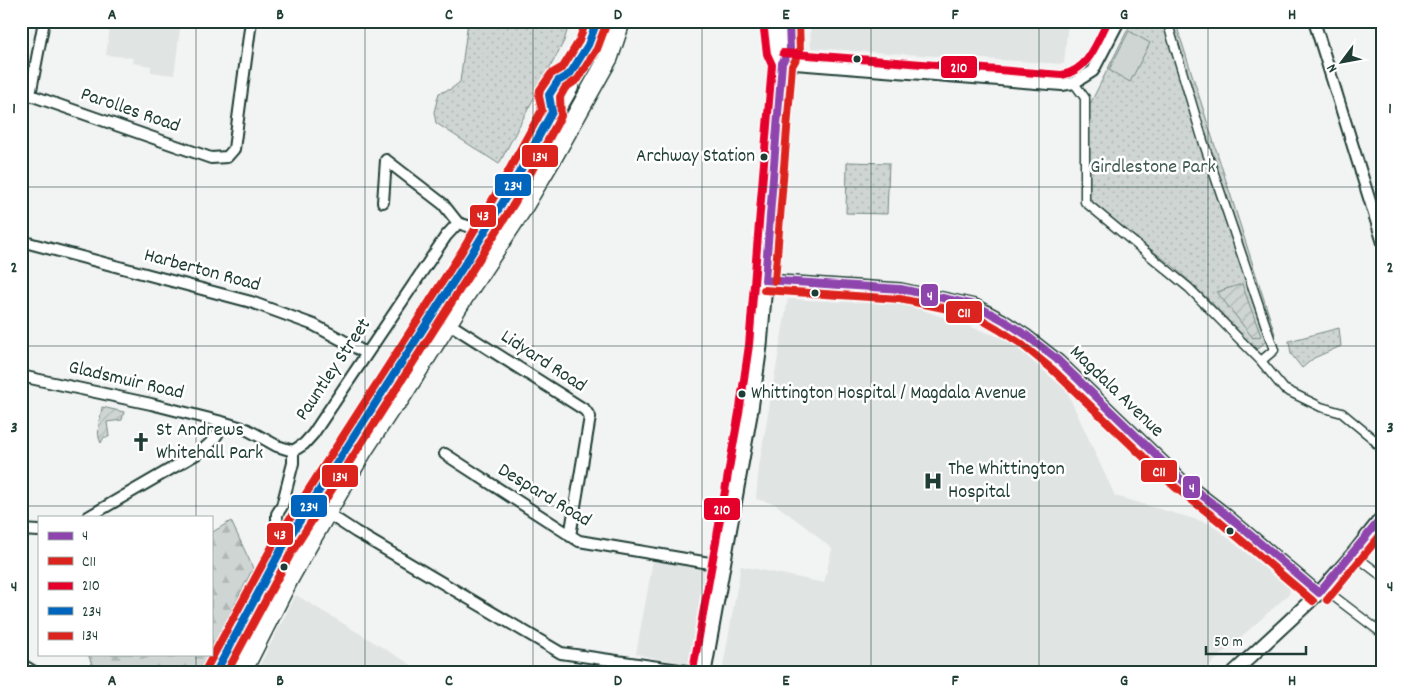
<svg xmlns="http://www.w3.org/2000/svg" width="1404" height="693" font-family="Dekko,sans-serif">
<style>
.built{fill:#e0e4e3}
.grass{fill:url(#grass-dots);stroke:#768984}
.forest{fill:url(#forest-firs);stroke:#768984}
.garden{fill:url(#garden-furrows);stroke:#768984}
.pitch{fill:#ced5d3;stroke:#768984}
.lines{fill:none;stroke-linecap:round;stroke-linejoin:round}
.pedestrian-casing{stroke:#1f3d34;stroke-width:11}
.minor-casing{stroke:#1f3d34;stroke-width:14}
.tertiary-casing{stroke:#1f3d34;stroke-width:16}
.secondary-casing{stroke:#1f3d34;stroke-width:19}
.trunk-casing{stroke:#1f3d34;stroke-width:21}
.pedestrian{stroke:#fff;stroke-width:8}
.minor{stroke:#fff;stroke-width:10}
.tertiary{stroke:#fff;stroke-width:12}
.secondary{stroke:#fff;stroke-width:15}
.trunk{stroke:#fff;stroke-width:18}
.bus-1-casing{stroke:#fff;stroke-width:11}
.bus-2-casing{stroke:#fff;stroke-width:11}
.bus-3-casing{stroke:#fff;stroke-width:11}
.bus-4-casing{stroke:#fff;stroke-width:11}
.bus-5-casing{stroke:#fff;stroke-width:11}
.bus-6-casing{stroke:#fff;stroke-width:11}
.bus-1{stroke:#8e44ad;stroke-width:8}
.bus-2{stroke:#dc241f;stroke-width:8}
.bus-3{stroke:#e4002b;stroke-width:8}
.bus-4{stroke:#0065bd;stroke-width:8}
.bus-5{stroke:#dc241f;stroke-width:8}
.bus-6{stroke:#dc241f;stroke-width:8}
.grid{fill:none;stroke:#1f3d34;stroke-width:1;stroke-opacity:0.55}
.bus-dot{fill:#1f3d34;stroke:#fff;stroke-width:2}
.labels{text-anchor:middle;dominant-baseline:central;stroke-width:5;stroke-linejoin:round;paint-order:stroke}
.bus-label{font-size:19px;fill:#1f3d34;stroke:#fff;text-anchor:end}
.street-label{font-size:20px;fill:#1f3d34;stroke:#fff}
.park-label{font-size:20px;fill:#425b54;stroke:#fff}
.poi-label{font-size:20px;fill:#1f3d34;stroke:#fff;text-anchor:start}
.line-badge{stroke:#fff;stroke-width:2}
.badge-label{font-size:14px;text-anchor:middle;font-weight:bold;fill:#fff}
.neatline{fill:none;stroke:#1f3d34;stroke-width:2}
.grid-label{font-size:16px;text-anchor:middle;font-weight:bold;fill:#1f3d34}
</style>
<defs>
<pattern id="grass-dots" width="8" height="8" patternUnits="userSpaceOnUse" patternTransform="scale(1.25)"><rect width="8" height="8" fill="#ced5d3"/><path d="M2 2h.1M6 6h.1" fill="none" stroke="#b0b8b6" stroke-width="1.8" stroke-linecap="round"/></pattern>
<pattern id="forest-firs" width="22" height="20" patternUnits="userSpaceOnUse" patternTransform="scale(1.25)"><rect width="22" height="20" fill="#ced5d3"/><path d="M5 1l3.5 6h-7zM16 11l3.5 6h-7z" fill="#b0b8b6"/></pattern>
<pattern id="garden-furrows" width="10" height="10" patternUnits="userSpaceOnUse" patternTransform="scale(1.25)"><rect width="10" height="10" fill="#ced5d3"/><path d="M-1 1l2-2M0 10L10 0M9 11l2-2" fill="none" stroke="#b0b8b6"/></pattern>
</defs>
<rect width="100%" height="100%" fill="#f2f3f3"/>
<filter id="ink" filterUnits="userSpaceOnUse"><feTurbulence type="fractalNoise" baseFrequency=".02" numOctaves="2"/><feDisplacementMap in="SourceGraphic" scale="10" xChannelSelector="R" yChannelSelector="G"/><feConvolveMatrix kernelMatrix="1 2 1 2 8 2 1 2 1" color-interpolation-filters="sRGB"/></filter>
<g filter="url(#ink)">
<path class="built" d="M111 21H181L174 75 151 72V66L133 63 134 58 106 55Z
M810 21H1068L1064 64 811 48Z
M788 299 908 305 1008 340 1066 390 1115 496 1211 524 1290 589 1289 594 1202 672H722L741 566 824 583 832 549 810 530 775 504 756 499 759 466Z
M653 561 705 568 688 665 636 654Z
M296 595 423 672H256Z"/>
<path class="grass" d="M468 21H570L564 41 499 164 436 123 434 112 439 93 451 89 460 82Z
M1132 21H1175L1275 334 1256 350 1212 303 1174 267 1087 200 1089 106Z
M847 162 889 163 887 214 846 213Z
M1339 328 1341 346 1314 358 1302 368 1291 354 1289 341Z"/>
<path class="forest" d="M231 521 253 568 211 652V533Z
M88 654H210L201 672H95Z"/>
<path class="garden" d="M1242 284 1261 336 1253 338 1217 292Z
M102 407 124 412 122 420 107 422 109 437H104L101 443C95 432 101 418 102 407Z"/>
<path class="pitch" d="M1129 31 1150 43 1130 82 1109 70Z"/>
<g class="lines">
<g class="pedestrian-casing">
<path id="pedestrian" d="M1167 21 1203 141 1274 350 1261 361 1284 389 1321 407 1342 413 1377 442
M1074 83 1085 98V202L1189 288 1261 361
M1353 554 1383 577
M1324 589 1383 634"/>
</g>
<g class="minor-casing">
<path id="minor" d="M1314 21 1383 243
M782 63 1062 85 1074 83 1093 71 1119 21
M21 93 30 95 211 158 227 157 234 149 251 21
M30 95 44 21
M383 202 386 160 443 204 458 223 474 228 483 234
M21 241 251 302 314 325 366 353
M765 280 901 289 975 305 1003 320 1026 335 1059 361 1182 480 1221 510 1319 593
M448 323 585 410 590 417 570 536
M21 376 151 404 222 422
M1377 442 1383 447
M445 454 579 541 721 565
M327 513 356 532 561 653 693 672
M88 517 200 452C211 443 219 436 222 422L246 429 277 446 293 451
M21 530 39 531
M281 549 277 522V514L282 506 293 463V451L304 444 313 434 446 236 458 223
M21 664 34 672"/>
</g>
<g class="tertiary-casing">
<path id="tertiary" d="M1234 672 1319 593 1353 554 1383 516"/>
</g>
<g class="secondary-casing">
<path id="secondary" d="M773 21 777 52 782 63
M703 672 750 409 759 346 782 63 790 50 789 21"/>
</g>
<g class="trunk-casing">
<path id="trunk" d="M552 112 549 95 558 81 570 74
M216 672C238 631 258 588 282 548 369 402 475 265 552 112L561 101 569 87 570 74 588 45 597 21
M242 672 290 577 308 545 364 449 391 408 400 399 466 294 521 211 553 157 609 57 619 27V21"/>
</g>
<use href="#pedestrian" class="pedestrian"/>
<use href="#minor" class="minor"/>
<use href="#tertiary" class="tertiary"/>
<use href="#secondary" class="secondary"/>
<use href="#trunk" class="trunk"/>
<g class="bus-1-casing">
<path id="bus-1" d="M765 280 901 289 975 305 1003 320 1026 335 1059 361 1182 480 1221 510 1319 593
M765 280 782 63 790 50 789 21
M1319 593 1383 516"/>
</g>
<g class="bus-2-casing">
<path id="bus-2" d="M775 281 792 66 800 52 799 21
M764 290 900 299 972 314 998 329 1020 343 1052 369 1175 487 1215 518 1313 601
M1327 600 1383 532"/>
</g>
<g class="bus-3-casing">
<path id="bus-3" d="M783 53 1062 75C1089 70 1096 44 1108 21
M693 670 740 407 749 345 772 65 767 54 763 22"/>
</g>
<g class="bus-4-casing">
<path id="bus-4" d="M216 672 281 550 470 256 506 197 552 112 549 95 558 81 570 74 588 45 597 21"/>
</g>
<g class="bus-5-casing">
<path id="bus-5" d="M227 672 290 555 478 261 515 202 561 116 560 97 565 88 578 79 597 49 606 25"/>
</g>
<g class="bus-6-casing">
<path id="bus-6" d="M207 667 273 545 462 251 497 192 542 110 539 96 540 90 551 74 563 67 579 41 586 21"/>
</g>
<use href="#bus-1" class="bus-1"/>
<use href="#bus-2" class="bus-2"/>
<use href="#bus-3" class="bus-3"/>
<use href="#bus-4" class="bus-4"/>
<use href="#bus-5" class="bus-5"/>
<use href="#bus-6" class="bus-6"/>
</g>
</g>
<path class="grid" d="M196 21V517M365 21V672M533 21V672M702 21V672M871 21V672M1039 21V672M1208 21V672M21 187H1383M21 346H1383M21 506H1383M196 654V672"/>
<defs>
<g id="church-bare" transform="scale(1.5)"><path d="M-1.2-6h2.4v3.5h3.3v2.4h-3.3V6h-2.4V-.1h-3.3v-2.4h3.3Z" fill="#1f3d34" stroke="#fff" stroke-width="2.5" paint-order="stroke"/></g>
<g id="hospital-bare" transform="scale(1.5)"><path d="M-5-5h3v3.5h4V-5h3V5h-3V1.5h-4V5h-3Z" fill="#1f3d34" stroke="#fff" stroke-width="2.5" paint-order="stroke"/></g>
</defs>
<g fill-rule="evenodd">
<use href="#church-bare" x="141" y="442"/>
<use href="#hospital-bare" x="933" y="481"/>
</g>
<g class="bus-dot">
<circle cx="857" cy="59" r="4.5"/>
<circle cx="764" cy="157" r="4.5"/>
<circle cx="815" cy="293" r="4.5"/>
<circle cx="742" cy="394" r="4.5"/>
<circle cx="1230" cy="531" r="4.5"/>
<circle cx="284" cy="567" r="4.5"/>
</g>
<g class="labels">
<g class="bus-label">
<text x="755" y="157">Archway Station</text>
<text x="751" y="394" text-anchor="start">Whittington Hospital / Magdala Avenue</text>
</g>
<g class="street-label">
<text transform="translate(130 111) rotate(19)">Parolles Road</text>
<text transform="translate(202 271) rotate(15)">Harberton Road</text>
<text transform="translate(543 362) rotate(33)">Lidyard Road</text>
<text transform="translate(334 370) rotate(-56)">Pauntley Street</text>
<text transform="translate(126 381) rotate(13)">Gladsmuir Road</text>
<text transform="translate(1116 392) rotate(44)">Magdala Avenue</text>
<text transform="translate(544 496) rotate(31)">Despard Road</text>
</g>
<g class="park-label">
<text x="1153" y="168">Girdlestone Park</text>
</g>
<g class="poi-label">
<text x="156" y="431">St Andrews<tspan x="156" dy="23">Whitehall Park</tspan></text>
<text x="948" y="470">The Whittington<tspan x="948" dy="23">Hospital</tspan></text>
</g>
</g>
<g class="line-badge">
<rect x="940" y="55" width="38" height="24" rx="5" fill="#e4002b"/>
<rect x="521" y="144" width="38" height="24" rx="5" fill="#dc241f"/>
<rect x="494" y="173" width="38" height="24" rx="5" fill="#0065bd"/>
<rect x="469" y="204" width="28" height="24" rx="5" fill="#dc241f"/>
<rect x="920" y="283" width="19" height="24" rx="5" fill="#8e44ad"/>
<rect x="945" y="300" width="38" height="24" rx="5" fill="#dc241f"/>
<rect x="1140" y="459" width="38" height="24" rx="5" fill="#dc241f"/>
<rect x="321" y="464" width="38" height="24" rx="5" fill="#dc241f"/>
<rect x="1182" y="475" width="19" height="24" rx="5" fill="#8e44ad"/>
<rect x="290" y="494" width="38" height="24" rx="5" fill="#0065bd"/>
<rect x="703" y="497" width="38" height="24" rx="5" fill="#e4002b"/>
<rect x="266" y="522" width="28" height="24" rx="5" fill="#dc241f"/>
</g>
<g class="badge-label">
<text x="959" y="72">210</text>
<text x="540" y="161">134</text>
<text x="513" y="190">234</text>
<text x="483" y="220">43</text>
<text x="930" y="300">4</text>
<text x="964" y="317">C11</text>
<text x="1159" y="476">C11</text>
<text x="340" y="481">134</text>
<text x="1192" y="492">4</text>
<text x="309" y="511">234</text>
<text x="722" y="514">210</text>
<text x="280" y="539">43</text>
</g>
<rect width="1404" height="693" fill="none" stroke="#fff" stroke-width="55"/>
<rect x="38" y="516" width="175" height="140" fill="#ffffff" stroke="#a5b1ae"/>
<rect x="48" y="532" width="25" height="8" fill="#8e44ad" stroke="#a5b1ae"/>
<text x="82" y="540" font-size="15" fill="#1f3d34">4</text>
<rect x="48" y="557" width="25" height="8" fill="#dc241f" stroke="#a5b1ae"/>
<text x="82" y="566" font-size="15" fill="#1f3d34">C11</text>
<rect x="48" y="582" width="25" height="8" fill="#e4002b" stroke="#a5b1ae"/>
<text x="82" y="590" font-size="15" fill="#1f3d34">210</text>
<rect x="48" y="607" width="25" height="8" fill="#0065bd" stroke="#a5b1ae"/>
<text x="82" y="616" font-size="15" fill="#1f3d34">234</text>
<rect x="48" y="632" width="25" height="8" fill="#dc241f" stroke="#a5b1ae"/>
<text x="82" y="640" font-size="15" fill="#1f3d34">134</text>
<g transform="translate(1342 62) rotate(238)" stroke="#ffffff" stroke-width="4" paint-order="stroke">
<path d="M0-4L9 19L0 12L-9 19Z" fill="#1f3d34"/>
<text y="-8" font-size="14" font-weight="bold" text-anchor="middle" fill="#1f3d34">N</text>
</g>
<path d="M1206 646v8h100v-8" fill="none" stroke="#1f3d34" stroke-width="2.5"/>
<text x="1214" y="646" font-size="15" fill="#1f3d34" stroke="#ffffff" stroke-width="4" paint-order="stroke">50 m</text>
<rect x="28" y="28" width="1348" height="638" class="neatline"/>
<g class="grid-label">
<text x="112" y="19">A</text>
<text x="280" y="19">B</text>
<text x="449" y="19">C</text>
<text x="618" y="19">D</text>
<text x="786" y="19">E</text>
<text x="955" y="19">F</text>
<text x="1124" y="19">G</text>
<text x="1292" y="19">H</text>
<text x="14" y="113">1</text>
<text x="1390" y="113">1</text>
<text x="14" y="272">2</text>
<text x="1390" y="272">2</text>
<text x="14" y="432">3</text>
<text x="1390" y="432">3</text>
<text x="14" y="591">4</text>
<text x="1390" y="591">4</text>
<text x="112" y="685">A</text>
<text x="280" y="685">B</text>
<text x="449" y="685">C</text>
<text x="618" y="685">D</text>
<text x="786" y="685">E</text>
<text x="955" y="685">F</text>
<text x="1124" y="685">G</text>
<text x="1292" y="685">H</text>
</g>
</svg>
